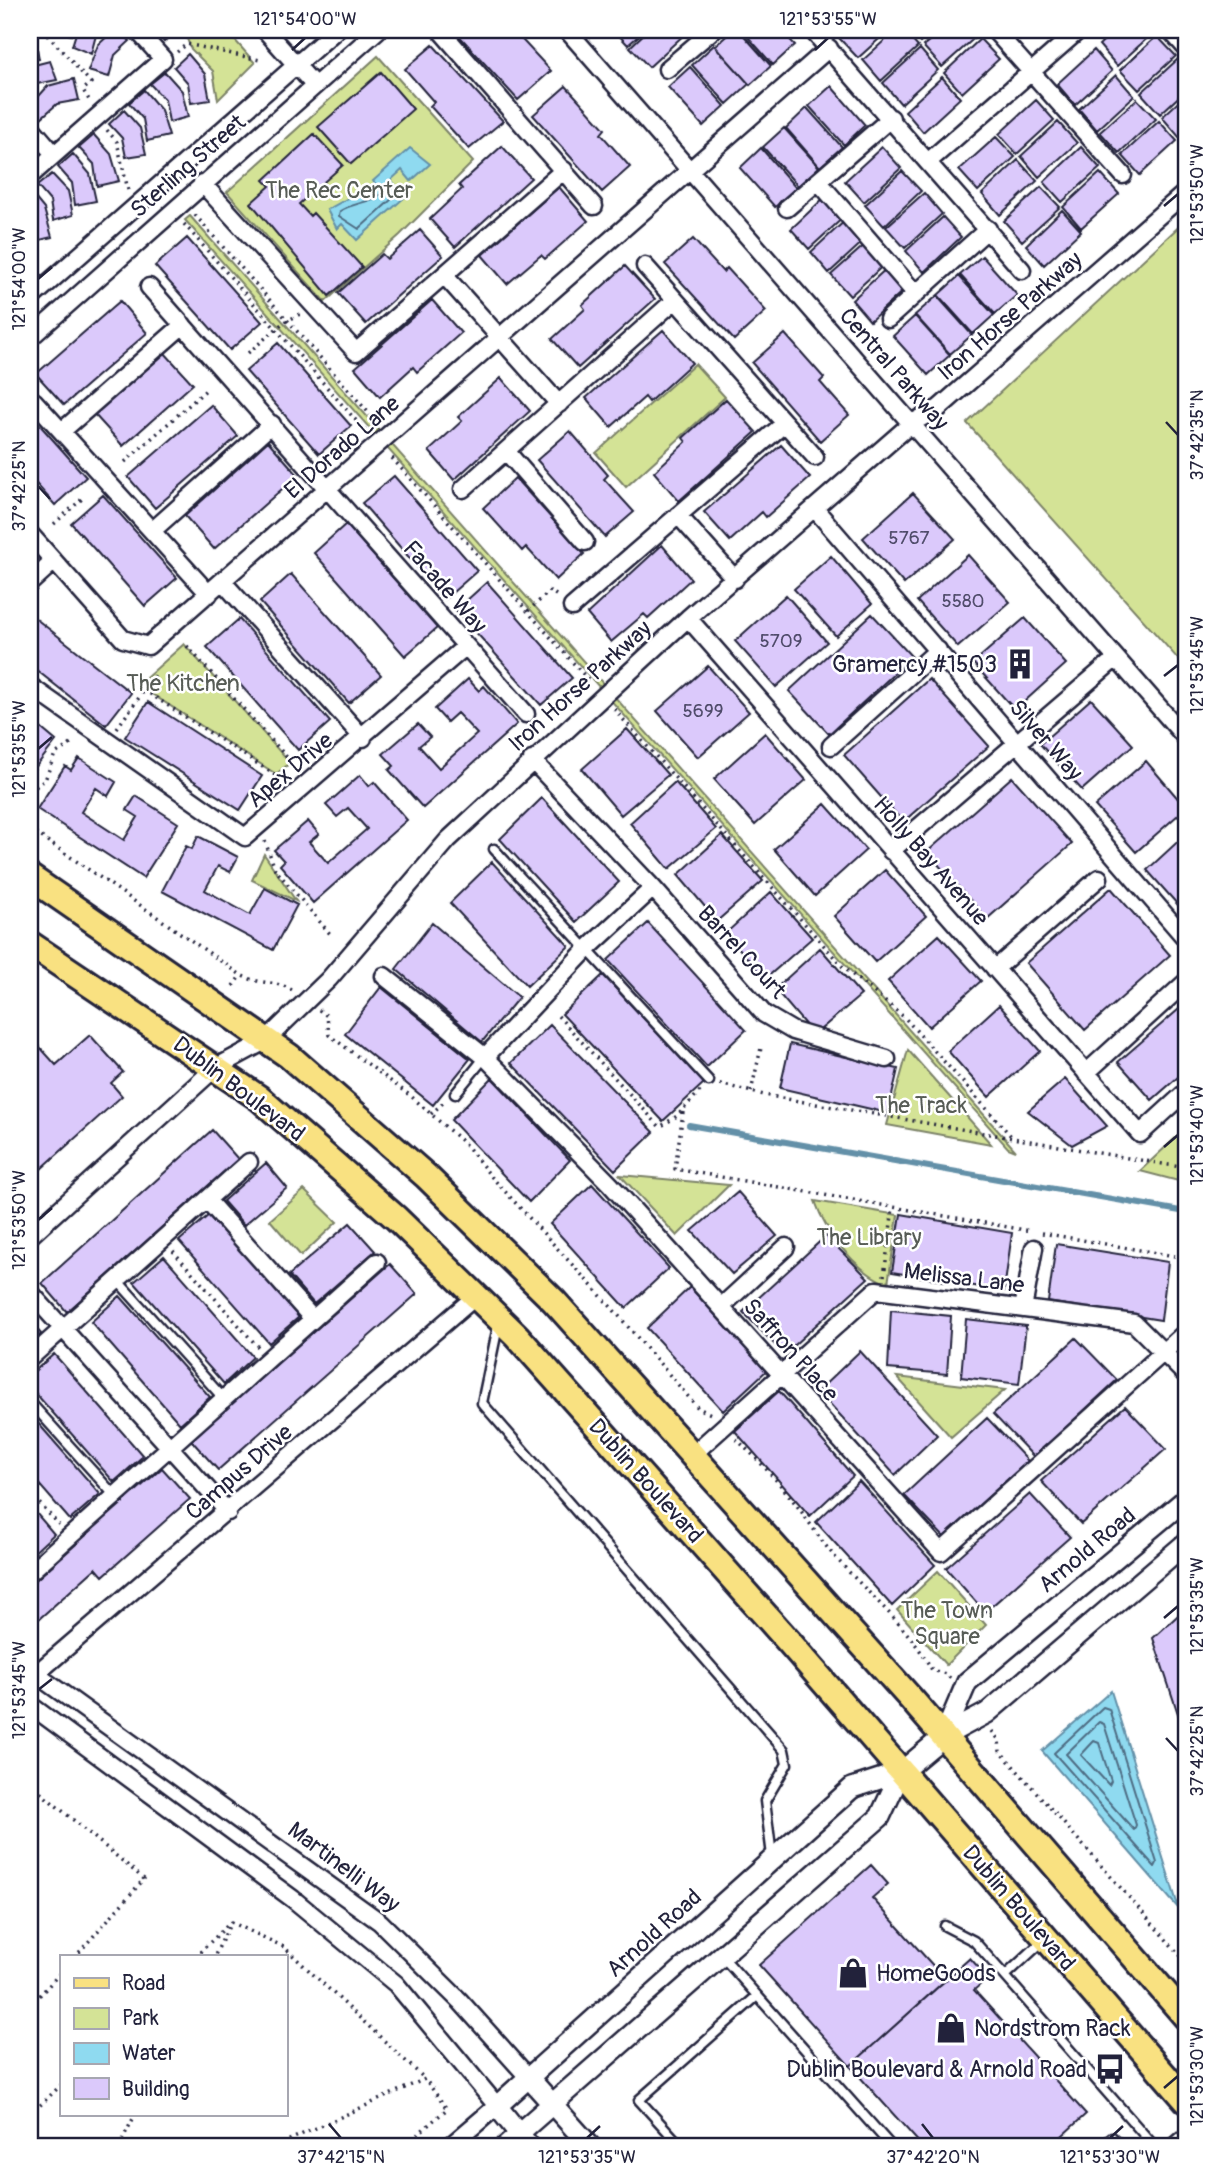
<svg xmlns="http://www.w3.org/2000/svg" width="1216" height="2176" font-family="Pangolin,sans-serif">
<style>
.green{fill:#d4e396;stroke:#7b8268;stroke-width:2}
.water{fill:#8fdaf0;stroke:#6390a8;stroke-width:2}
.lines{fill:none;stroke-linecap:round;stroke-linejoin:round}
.shore{stroke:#4e6c83;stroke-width:2}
.stream{stroke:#6390a8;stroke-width:6}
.building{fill:#dbc9fb;stroke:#22223b;stroke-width:2}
.service-casing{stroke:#22223b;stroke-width:13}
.minor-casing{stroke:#22223b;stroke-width:21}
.tertiary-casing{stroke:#22223b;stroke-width:24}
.primary-casing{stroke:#22223b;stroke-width:30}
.path{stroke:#22223b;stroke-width:3.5;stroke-dasharray:2 5;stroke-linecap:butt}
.service{stroke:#fff;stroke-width:8}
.minor{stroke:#fff;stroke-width:16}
.tertiary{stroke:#fff;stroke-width:19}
.primary{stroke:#f9e181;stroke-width:24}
.ticks{fill:none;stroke:#22223b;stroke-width:2.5}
.labels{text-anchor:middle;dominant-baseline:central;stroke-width:5;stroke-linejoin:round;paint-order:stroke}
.number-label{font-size:19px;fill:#504c6b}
.street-label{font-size:23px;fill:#22223b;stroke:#fff}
.park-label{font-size:23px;fill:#575c56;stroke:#fff}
.poi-label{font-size:23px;fill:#22223b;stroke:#fff;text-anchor:end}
.neatline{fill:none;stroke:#22223b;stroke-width:2.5}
.ticks-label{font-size:18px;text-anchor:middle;fill:#22223b}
</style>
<rect width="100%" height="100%" fill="#fff"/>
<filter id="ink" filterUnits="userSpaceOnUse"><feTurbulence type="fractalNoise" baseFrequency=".0143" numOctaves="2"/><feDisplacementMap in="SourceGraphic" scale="14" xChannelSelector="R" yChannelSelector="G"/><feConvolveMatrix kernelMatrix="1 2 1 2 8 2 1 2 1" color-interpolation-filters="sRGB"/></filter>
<g filter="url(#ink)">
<path class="green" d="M226 30 255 63 218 100 213 71 191 49 184 31Z
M378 56 473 162 400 235 325 302 227 192Z
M190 216 1016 1151 1008 1148 185 220Z
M1186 220V668L967 423Z
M695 364 725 397 626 487 596 453Z
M184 644 290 763 276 774 138 685Z
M264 854 296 901 252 880Z
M908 1050 991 1144 887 1125Z
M1186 1128V1183L1140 1171Z
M620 1175 729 1185 677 1236Z
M304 1190 337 1222 301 1256 270 1220Z
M815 1201 898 1215 888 1284C856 1272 826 1233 815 1201Z
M897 1377 1005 1390 951 1437Z
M938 1571 986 1625 946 1665 897 1610Z"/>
<path class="water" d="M410 148 430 164 411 181 402 170 391 180 405 197 357 240 342 224 337 229 327 210 359 192 362 197 379 188 373 181Z
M1111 1691 1179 1909 1042 1751Z"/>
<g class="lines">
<path class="shore" d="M386 189 393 194V198L359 229 339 216 340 211C356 201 374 204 386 189Z
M1103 1707 1109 1709 1157 1863 1155 1867 1054 1753Z
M1099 1722 1104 1724 1136 1825 1134 1830 1066 1754Z
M1094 1741 1099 1743 1111 1781 1109 1785 1081 1755Z"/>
<path class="stream" d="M689 1125 1186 1212"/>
</g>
<path class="building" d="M54 30H72L71 35Z
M77 30H101L96 35 91 54 72 46Z
M114 30H119L130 41 115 55 109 77 88 71 98 45Z
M154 30H179L164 42Z
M454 30H513L551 71 518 100Z
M614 30H645L628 45Z
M648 30H683L686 33 649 67 630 47Z
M733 30H739L771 66 750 85 715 46Z
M742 30H781L795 45 773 65Z
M848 30H889L858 58 839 38Z
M896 30H903L918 47 881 81 863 60Z
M908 30H934L920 43Z
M942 30H977L980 33 942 67 923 46Z
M1009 30H1027L1017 39Z
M1115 30H1153L1154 32 1117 66 1099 45Z
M1157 36 1176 56 1139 90 1120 70Z
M35 37 39 59 30 60V39Z
M980 39 999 59 962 93 944 73Z
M433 45 503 121 469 149 430 106 434 102 405 69Z
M714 45 749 84 727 104 692 65Z
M920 49 938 70 901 104 883 83Z
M1094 50 1112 71 1075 105 1057 84Z
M188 54 205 74 210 100 191 103 188 83 174 67Z
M1178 59 1186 68V90L1160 114 1141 93Z
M50 61 57 80 37 84 30 91V66Z
M690 67 725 106 703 126 668 87Z
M165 72 182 91 188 117 169 122 165 100 150 84Z
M381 72 413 109 351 164 318 127Z
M1116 75 1134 96 1097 130 1079 109Z
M942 77 960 98 923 132 905 111Z
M74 79 79 100 57 104 41 118 30 106 48 86Z
M566 86 605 129 601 134 630 167 602 192 533 115Z
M831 86 865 125 844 145 809 106Z
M144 90 161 110 169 136 147 141 143 119 129 103Z
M1186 95V132L1180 138 1162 117Z
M1137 99 1156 119 1119 153 1100 132Z
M1036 100 1054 120 1017 154 999 134Z
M807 108 842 147 820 167 786 128Z
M124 110 140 128 146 154 126 157 122 138 109 124Z
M1159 121 1177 141 1140 175 1122 155Z
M1058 122 1077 143 1039 177 1021 156Z
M784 128 819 167 798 186 763 147Z
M314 134 343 165 299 204 310 216 313 213 362 267 329 296 251 203 270 186 264 180Z
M94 135 111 154 119 181 97 186 94 164 79 148Z
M996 137 1015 157 978 191 959 170Z
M502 146 531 178 455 247 430 219 462 189 459 185Z
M882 147 901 168 864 202 845 181Z
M1081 147 1100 168 1062 202 1044 182Z
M761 148 796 188 775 207 740 168Z
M73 154 90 174 96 201 75 205 72 183 58 167Z
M1018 160 1037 181 1000 215 982 194Z
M902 171 921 191 884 226 865 205Z
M1100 173 1119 194 1081 228 1063 207Z
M52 174 68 191 73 215 53 221 50 201 37 186Z
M559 187 588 221 545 259 541 255 507 284 482 255Z
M1041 187 1060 207 1022 241 1004 221Z
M30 192 44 209 52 237 32 242Z
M924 193 942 214 905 248 886 227Z
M827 195 846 215 809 249 791 229Z
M1062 210 1081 231 1044 265 1026 245Z
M943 217 961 237 924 272 906 251Z
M848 218 866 239 829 273 811 252Z
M420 230 443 256 366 324 338 293 382 254 387 259Z
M187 238 262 322 230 350 155 266Z
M693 239 723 272 727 268 766 311 734 340 665 264Z
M868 242 887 262 850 296 831 275Z
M982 256 1017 295 995 314 960 275Z
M625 266 655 299 578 368 552 339 585 309 582 305Z
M889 266 907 287 870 321 852 300Z
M959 276 994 315 973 334 938 295Z
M937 296 972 335 950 354 915 315Z
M432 300 461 333 417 372 413 367 380 397 355 368Z
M120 301 147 333 64 405 36 374Z
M915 316 950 355 928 375 893 336Z
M663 330 692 363 649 402 645 397 611 427 586 398Z
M785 334 824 378 820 382 849 415 820 441 752 363Z
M278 343 351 426 319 454 246 371Z
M164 352 193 384 123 446 94 414Z
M501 378 530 411 454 480 429 451 462 421 458 417Z
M726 399 756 432 679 501 654 472 686 442 683 438Z
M211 405 238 436 155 508 128 477Z
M30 414 86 477 55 505 30 477Z
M570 431 608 475 604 479 634 512 605 537 537 460Z
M268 441 298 475 214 549 185 516Z
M781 445 810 478 766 517 762 512 730 541 704 512Z
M394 476 477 571 445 599 362 503Z
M515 478 584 554 556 580 526 547 522 551 483 508Z
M913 493 955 539 904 584 863 538Z
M103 495 177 578 145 606 71 523Z
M346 524 437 628 405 656 314 553Z
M662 545 691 579 648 618 644 614 611 642 587 614Z
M968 555 1010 602 958 647 917 601Z
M831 556 872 604 836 636 794 589Z
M291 574 381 675 349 703 260 602Z
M487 582 572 678 541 705 456 610Z
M786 595 827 642 776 687 735 641Z
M872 614 912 657 829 734 789 691Z
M31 615 131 693 106 725 30 665Z
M1025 618 1066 664 1015 710 973 663Z
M239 619 330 722 298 750 207 647Z
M708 666 749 712 698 757 657 711Z
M468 679 479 691 484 686 517 724 423 808 389 770 394 766 383 754 418 724 430 737 419 746 439 768 477 734 457 713 447 722 435 709Z
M929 679 989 746 903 822 844 755Z
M1091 699 1133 745 1082 790 1040 744Z
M148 702 262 776 240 810 125 737Z
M30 719 56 741 30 774Z
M627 729 668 775 621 815 582 769Z
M765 733 806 780 755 825 714 779Z
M79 758 116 782 108 796 96 788 81 812 124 840 138 817 127 810 136 796 178 823 143 878 37 809 65 766 71 770Z
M1146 761 1186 808 1136 852 1095 806Z
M360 775 369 786 374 782 407 820 313 903 280 865 284 861 274 850 308 821 319 834 309 842 328 863 367 829 348 808 337 817 326 805Z
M1012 777 1072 844 987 919 927 852Z
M675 782 716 829 669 869 630 823Z
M542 798 619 882 576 922 500 839Z
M825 804 866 850 815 896 774 849Z
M1186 834V914L1147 870Z
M722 835 763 881 717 921 678 875Z
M198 836 238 857 230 872 218 866 205 890 250 915 265 888 297 905 273 950 162 891 186 846 192 849Z
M492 862 569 946 527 986 450 903Z
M885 870 926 916 875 962 834 916Z
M1111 888 1170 955 1085 1030 1026 963Z
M771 892 812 938 765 979 726 933Z
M432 923 519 997 482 1042 396 969Z
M648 923 746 1030 707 1067 608 960Z
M939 935 981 981 929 1027 888 981Z
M820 948 861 995 814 1035 775 989Z
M603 975 704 1083 663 1121 562 1014Z
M381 987 470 1059 433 1105 345 1034Z
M1186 1003V1070L1152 1100 1118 1062Z
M999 1005 1040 1051 989 1097 948 1051Z
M550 1025 654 1132 615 1170 511 1063Z
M90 1035 123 1072 111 1083 122 1096 30 1179V1036L56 1065Z
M790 1044 898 1069 888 1113 780 1088Z
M492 1078 570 1160 529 1202 451 1120Z
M1065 1079 1107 1126 1072 1145 1028 1111Z
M212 1130 238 1159 67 1312 42 1283Z
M266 1163 287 1188 244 1225 223 1201Z
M592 1184 669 1268 626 1308 550 1224Z
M738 1192 777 1236 732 1274 692 1231Z
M901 1214 1012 1233 1004 1291 892 1272Z
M209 1215 299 1317 269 1343 179 1241Z
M350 1223 375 1251 314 1304 289 1275Z
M826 1236 868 1278 784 1354 743 1312Z
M1056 1244 1168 1262 1161 1320 1048 1302Z
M164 1256 253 1357 224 1384 134 1282Z
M390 1264 417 1294 218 1470 191 1440Z
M690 1287 766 1371 723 1411 647 1328Z
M120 1296 210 1397 180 1424 91 1322Z
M891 1310 951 1316 947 1374 888 1369Z
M966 1319 1026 1326 1019 1384 961 1377Z
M30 1321 41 1334 30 1345Z
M1076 1338 1117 1380 1034 1457 993 1414Z
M860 1351 937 1435 895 1475 818 1391Z
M54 1354 143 1456 114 1482 30 1387V1375Z
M779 1391 853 1476 810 1516 735 1431Z
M1125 1406 1166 1449 1081 1524 1041 1481Z
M30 1414 100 1494 70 1520 30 1474Z
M987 1418 1028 1461 944 1537 904 1495Z
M162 1468 190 1499 103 1576 96 1568 30 1627V1585Z
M859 1481 935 1565 892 1606 816 1522Z
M1030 1494 1070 1537 985 1612 946 1568Z
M30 1506 54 1534 30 1556Z
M1186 1608V1738L1153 1638Z
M871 1865 888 1884 872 1898 946 1980 850 2066 759 1965Z
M970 1958 988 1978 974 1990 1086 2114 1051 2146H922L850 2066Z"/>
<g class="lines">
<g class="service-casing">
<path id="service" d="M494 849 709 1081
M455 1094 485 1057
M117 1280 224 1399
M498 1326 482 1403 784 1750 787 1764 765 1801 772 1856
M30 1402 115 1496
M945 1926 974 1941 1005 1976
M1045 1939 1005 1976 1154 2146
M721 1955 891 2146
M681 2146 639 2100 757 1996
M1101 2146 1112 2137 1121 2146
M1170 2146 1186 2132"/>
</g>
<g class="minor-casing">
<path id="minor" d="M265 30 314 85
M440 30 594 206
M567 30 1186 738
M812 30 1022 270
M994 30 1123 175
M1170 30 1186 48
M667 69 713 30
M30 126 54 154
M929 161 1079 30
M30 176 163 59 137 30
M818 181 915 293
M202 183 356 352 564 170
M787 208 891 118
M645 266 815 457
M444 275 559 404
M149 287 526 714
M30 299 336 30
M888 319 988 229
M30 338 378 30
M34 401 209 594
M62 431 183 325
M506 451 585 542
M463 489 675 300
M815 509 1186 939
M678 515 735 579
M152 531 272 424
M30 534 123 639 148 646 829 48
M223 582 363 738
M30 583 53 562
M572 607 785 423
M688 618 1140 1134 1186 1092
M30 686 245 837 466 646
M831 746 938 650
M532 760 653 888 764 1014 793 1031 887 1059
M891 851 1116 658
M995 969 1099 878
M384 976 485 1057 610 1184 941 1552 1186 1332
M485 1057 586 950 653 888
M1086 1073 1186 982
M207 1200 313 1319
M30 1236 215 1068 265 1041 329 979 448 840 688 618 912 423 939 408 1186 192
M30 1292 228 1512
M721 1307 786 1247
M1023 1309 1034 1248
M30 1358 249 1162
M692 1455 876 1290 1134 1323 1186 1375
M30 1572 377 1262
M30 1670 380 1922 460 2001 529 2078
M30 1679 476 1296
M30 1705 293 1899 396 1984 497 2106 450 2146
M504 2146 519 2133"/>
</g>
<g class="tertiary-casing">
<path id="tertiary" d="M944 1736 967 1682 1186 1499
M529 2078 590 2146
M519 2133 880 1817 901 1772
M529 2146 497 2106 852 1788 901 1772 944 1736 987 1713 1186 1543"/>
</g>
<g class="primary-casing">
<path id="primary" d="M30 877 289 1056 426 1176 554 1301 912 1700 1186 2017
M30 944 259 1098 396 1218 517 1336 790 1643 1186 2100"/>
</g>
<path class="path" d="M43 30 91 83 83 90 91 103
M177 52 187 44 260 60
M107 130 117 142 128 190
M195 215 375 420
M184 224 367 433
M248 353 283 323 300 314
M392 458 591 683
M125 462 208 388
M54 524 84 497
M528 611 550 591 559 597
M187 646 293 764
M144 690 278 777
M614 709 843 967 904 1017 1012 1137
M117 728 157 673
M30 791 45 780 55 754 73 743
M30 829 241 975C258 985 278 980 293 991
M265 841 275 869 331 935
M233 986 241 975
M319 1010 327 1016 329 1035 412 1097 468 1147 489 1174 612 1308 698 1408 711 1414
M558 1016 660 1127 677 1116 702 1089
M720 1084 764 1095 1186 1168
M751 1092 761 1048
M683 1112 675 1169 1031 1231
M431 1114 445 1101
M1042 1233 1186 1258
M173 1251 259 1348
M884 1276 893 1208
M736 1439C757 1458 777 1480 795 1503 809 1521 821 1542 837 1559 869 1595 909 1627 932 1670L946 1674 950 1678
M30 1493 59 1525
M992 1731 999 1740 1000 1751 1186 1962
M35 1788 144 1879 75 1957
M231 1922 284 1947 425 2079
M195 1957 231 1922 214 1957
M30 2006 61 1972
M30 2115 61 2085
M119 2146 135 2115
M276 2146 425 2079 447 2109 404 2146"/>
<use href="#service" class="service"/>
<use href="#minor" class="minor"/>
<use href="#tertiary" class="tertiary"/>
<use href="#primary" class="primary"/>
</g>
</g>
<path class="ticks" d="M292 50 305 38M815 50 828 38M1164 206 1178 194M38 279 52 267M1166 422 1178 435M38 486 50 499M1164 676 1178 665M38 749 52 737M1164 1147 1178 1135M38 1220 52 1208M1164 1618 1178 1606M38 1690 52 1679M1166 1738 1178 1751M1164 2088 1178 2076M329 2124 341 2138M922 2124 933 2138M587 2138 600 2126M1110 2138 1123 2126"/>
<defs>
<g id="building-bare" transform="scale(2.415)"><path d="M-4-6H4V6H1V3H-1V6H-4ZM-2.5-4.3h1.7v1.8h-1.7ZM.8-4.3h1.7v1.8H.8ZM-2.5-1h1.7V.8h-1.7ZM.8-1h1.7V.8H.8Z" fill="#22223b" stroke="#fff" stroke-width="2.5" paint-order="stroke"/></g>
<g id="shop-bare" transform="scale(2.415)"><path d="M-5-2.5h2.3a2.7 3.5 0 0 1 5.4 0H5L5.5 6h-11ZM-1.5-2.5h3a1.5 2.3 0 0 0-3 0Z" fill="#22223b" stroke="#fff" stroke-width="2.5" paint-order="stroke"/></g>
<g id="bus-bare" transform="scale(2.415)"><path d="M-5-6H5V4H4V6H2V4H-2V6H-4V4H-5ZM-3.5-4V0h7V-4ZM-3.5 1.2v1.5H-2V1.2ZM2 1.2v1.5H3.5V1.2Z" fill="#22223b" stroke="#fff" stroke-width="2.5" paint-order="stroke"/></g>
</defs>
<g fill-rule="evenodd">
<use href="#building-bare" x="1020" y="664"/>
<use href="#shop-bare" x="853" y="1973"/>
<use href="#shop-bare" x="951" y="2028"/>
<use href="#bus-bare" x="1110" y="2069"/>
</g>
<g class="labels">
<g class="number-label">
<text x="909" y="538">5767</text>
<text x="963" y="601">5580</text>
<text x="781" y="641">5709</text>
<text x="703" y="711">5699</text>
</g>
<g class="street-label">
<text transform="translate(188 166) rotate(-41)">Sterling Street</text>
<text transform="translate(1010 316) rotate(-41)">Iron Horse Parkway</text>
<text transform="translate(894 369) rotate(49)">Central Parkway</text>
<text transform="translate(342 447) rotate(-41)">El Dorado Lane</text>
<text transform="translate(445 587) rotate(49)">Facade Way</text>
<text transform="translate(580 686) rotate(-42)">Iron Horse Parkway</text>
<text transform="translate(1046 740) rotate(49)">Silver Way</text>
<text transform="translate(290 770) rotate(-40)">Apex Drive</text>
<text transform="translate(931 861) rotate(49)">Holly Bay Avenue</text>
<text transform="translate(742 952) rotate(47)">Barrel Court</text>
<text transform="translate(239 1089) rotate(37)">Dublin Boulevard</text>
<text transform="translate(964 1278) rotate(7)">Melissa Lane</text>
<text transform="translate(791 1350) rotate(48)">Saffron Place</text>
<text transform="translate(239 1472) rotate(-41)">Campus Drive</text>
<text transform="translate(646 1481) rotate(48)">Dublin Boulevard</text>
<text transform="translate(1087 1550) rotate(-40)">Arnold Road</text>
<text transform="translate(344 1867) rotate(37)">Martinelli Way</text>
<text transform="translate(1019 1908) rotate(49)">Dublin Boulevard</text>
<text transform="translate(654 1933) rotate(-42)">Arnold Road</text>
</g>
<g class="park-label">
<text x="339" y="190">The Rec Center</text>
<text x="183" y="683">The Kitchen</text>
<text x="921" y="1105">The Track</text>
<text x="869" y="1237">The Library</text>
<text x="947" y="1610">The Town<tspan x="947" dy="26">Square</tspan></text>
</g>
<g class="poi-label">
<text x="997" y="664">Gramercy #1503</text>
<text x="876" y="1973" text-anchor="start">HomeGoods</text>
<text x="974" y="2028" text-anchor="start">Nordstrom Rack</text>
<text x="1087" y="2069">Dublin Boulevard &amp; Arnold Road</text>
</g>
</g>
<rect width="1216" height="2176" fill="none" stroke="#fff" stroke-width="77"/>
<rect x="60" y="1955" width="228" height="161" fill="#ffffff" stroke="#a7a7b1" stroke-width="2"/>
<rect x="74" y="1978" width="35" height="10" fill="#f9e181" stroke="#a7a7b1" stroke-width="2"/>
<text x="122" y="1990" font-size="21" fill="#22223b">Road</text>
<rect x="74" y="2008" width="35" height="21" fill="#d4e396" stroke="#a7a7b1" stroke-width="2"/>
<text x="122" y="2025" font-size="21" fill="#22223b">Park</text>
<rect x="74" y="2043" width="35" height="21" fill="#8fdaf0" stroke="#a7a7b1" stroke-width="2"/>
<text x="122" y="2060" font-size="21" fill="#22223b">Water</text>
<rect x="74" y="2078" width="35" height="21" fill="#dbc9fb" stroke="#a7a7b1" stroke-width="2"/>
<text x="122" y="2096" font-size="21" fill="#22223b">Building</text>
<rect x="38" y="38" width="1140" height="2100" class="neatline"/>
<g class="ticks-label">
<text x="305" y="25">121°54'00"W</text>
<text x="828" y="25">121°53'55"W</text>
<text transform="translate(1197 194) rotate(-90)" y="6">121°53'50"W</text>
<text transform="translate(19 279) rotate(-90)" y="6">121°54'00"W</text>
<text transform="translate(1197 435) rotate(-90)" y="6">37°42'35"N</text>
<text transform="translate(19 486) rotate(-90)" y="6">37°42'25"N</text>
<text transform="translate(1197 665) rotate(-90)" y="6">121°53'45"W</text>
<text transform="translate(19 749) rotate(-90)" y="6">121°53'55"W</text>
<text transform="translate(1197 1135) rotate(-90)" y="6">121°53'40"W</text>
<text transform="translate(19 1220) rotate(-90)" y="6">121°53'50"W</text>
<text transform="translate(1197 1606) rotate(-90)" y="6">121°53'35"W</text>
<text transform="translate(19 1690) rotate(-90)" y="6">121°53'45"W</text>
<text transform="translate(1197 1751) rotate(-90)" y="6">37°42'25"N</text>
<text transform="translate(1197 2076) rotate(-90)" y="6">121°53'30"W</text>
<text x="341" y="2163">37°42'15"N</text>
<text x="587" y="2163">121°53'35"W</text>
<text x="933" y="2163">37°42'20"N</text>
<text x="1110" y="2163">121°53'30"W</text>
</g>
</svg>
